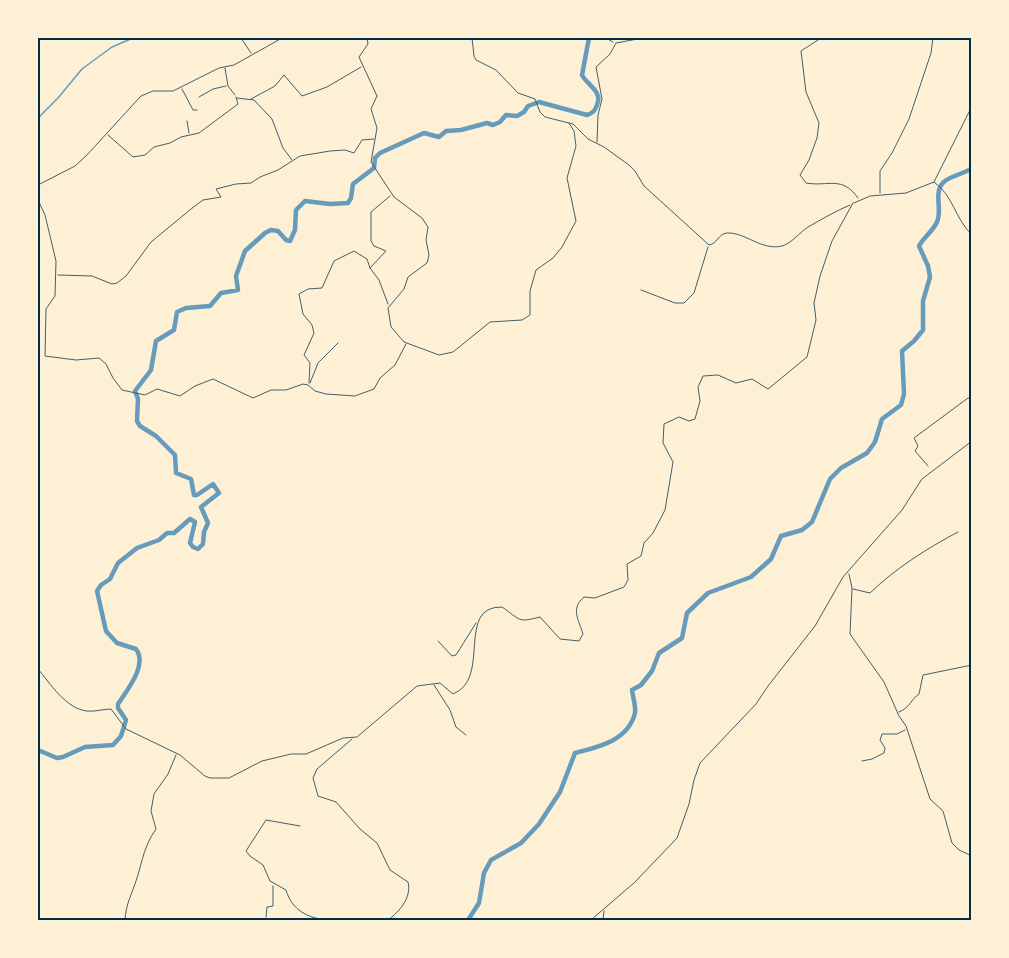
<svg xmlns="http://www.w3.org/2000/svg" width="1009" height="958" font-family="Montserrat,sans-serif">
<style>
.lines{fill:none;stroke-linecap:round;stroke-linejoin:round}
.stream{stroke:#669bbc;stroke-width:1.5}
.river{stroke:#669bbc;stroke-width:4.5}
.minor{stroke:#3f606c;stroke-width:1}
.neatline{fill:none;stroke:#003049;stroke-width:2}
</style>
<rect width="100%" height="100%" fill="#fdf0d5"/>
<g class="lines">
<path class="stream" d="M38 118 58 98 82 69 112 47 133 38"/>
<path class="river" d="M38 750 57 758 63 757 85 747 113 745 121 736 126 720 118 708V704C127 690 148 665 136 649L117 643 106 631 97 591 101 585 110 579 118 563 137 548 159 540 167 533H174L190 519 195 522 190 543 193 547 198 549 203 544 204 532 208 523 201 507 219 493 213 484 197 495H194L191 479 176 473 175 455 156 436 140 426 137 421 138 399 135 391 151 370 156 341 174 330 177 312 186 308 210 306 221 293 238 290 236 276 245 251 265 233 271 230 278 231 286 240 290 241 295 230 296 210 305 201 330 204 348 203 351 198 353 184 374 168 375 158 380 153 424 133 439 137 446 131 461 130 487 123 493 125 500 122 506 115 517 116 524 112 528 106 539 102 587 115C593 113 595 111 597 105 603 91 587 85 582 75L589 38
M468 920 479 903 484 873 491 860 521 843 539 824 560 792 575 753C598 747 628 741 635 713 636 707 633 697 632 690L641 685 652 671 659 653 682 638 687 613 708 593 751 577 771 559 781 536 802 530 812 522 830 479 841 468 867 453 875 442 882 419 901 405 904 394 902 351 914 341 923 330V301L930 277 928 266 919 246C924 237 933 231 937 222 943 209 932 191 945 181 953 175 964 174 972 168"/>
<path class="minor" d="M241 38 251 53
M367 38 368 44 359 57 377 96 371 109 377 128 371 162 394 197 422 218 428 227 426 240 429 255 427 263 408 277 404 289 388 308 391 327 404 342 439 355 453 352 490 322 522 320 530 315V291L536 270 553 258 562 247 576 221 567 178 576 146 574 131 569 123
M472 38 474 56 476 60 496 70 518 93 535 99 540 112 545 117 573 124 588 139 604 147 629 165 635 171 644 186 709 245C717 244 718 234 727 233 745 232 762 251 782 246 792 243 799 233 808 227 822 219 836 211 850 205
M606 38 613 42
M821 38 801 51 806 92 819 123 817 138 809 160 800 175 806 183C828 187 842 175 858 198
M225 68 228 86 235 95
M182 89 193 110H197
M199 97 213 89 226 86
M237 98 254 100 272 119 283 148 292 160
M251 99 275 86 284 75 302 96 327 87 361 67
M187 121 189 133
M108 135 133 157 145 155 154 147 170 143 181 137 199 133 238 104 236 97
M597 142 598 115 602 99 596 67 610 54 616 43 643 38
M934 182 972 106
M38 185 75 166 86 156 141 96 153 91H173L219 68 234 65 282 38
M880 193V171L892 153 909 119 931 53 933 38
M38 200 45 215 56 261 55 296 46 309 45 356 76 360 99 358 106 364 113 378 122 390 145 395 157 389 180 396 195 386 213 379 253 398 271 390H286L303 384 308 385 315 391 326 394 355 396 374 389 380 378 395 365 406 344
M854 203 870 196 906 193 934 182C953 195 955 219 972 235
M370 268 386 251 374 246 371 241V212L390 196
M58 275 92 276 112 284 117 283 126 276 151 242 191 209 203 200 221 197 216 189 236 184 251 183 260 177 278 170 300 156 330 151 345 150 354 153 362 140 374 139
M641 290 675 303H684L694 293 708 247
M309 383 310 363 304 355 314 333 312 325 303 314 299 294 308 289 322 288 334 261 354 251 367 259 370 268 379 280 388 304
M310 383 318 363 338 343
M928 466 915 451 918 446 914 438 968 398 972 399
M849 574 852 588 850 634 884 682 899 716 906 726 930 799 943 811 952 843 959 850 972 856
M853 589 870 593C896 568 926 549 958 532
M438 641 452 656 456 655 476 623
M38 669C50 683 66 709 87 711 95 712 103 709 111 709L126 729 180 755 205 776 210 778H229L262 761 291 754H306L343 738 357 737 417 686 440 683 453 694C492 679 455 606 502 607 521 620 517 623 540 617L560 639 579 641 583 634C579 620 570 609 584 597L595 598 624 587 628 580 627 564 641 556 644 543 653 533 665 510 673 462 663 443 664 424 679 417 689 421 695 419 700 401 698 387 703 376 718 375 736 383 752 379 768 389 807 357 816 320 814 303 820 276 832 241 853 203
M434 685 450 710 456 727 466 735
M899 712C910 708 911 699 919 694L923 675 972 665
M352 739 317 769 313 778 318 796 336 802 360 829 377 843 390 870 408 882C412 898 399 912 388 920
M862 761 872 759 884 753 885 748 880 740 882 734H897L905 730
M300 826 266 820 246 851 250 856 263 865 270 881 286 890C292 910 307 918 327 920
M266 917 267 907 273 906V886
M125 920C126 903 132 894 137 878 143 859 144 846 156 829L151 811 154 794 168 774 176 755
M591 920 635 882 677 838 689 804 694 780 700 763 756 704 768 686 815 626 843 577 902 510 922 479 972 441
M603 920 604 911"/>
</g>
<rect width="1009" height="958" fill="none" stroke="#fdf0d5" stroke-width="78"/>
<rect x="39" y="39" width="931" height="880" class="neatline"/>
</svg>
